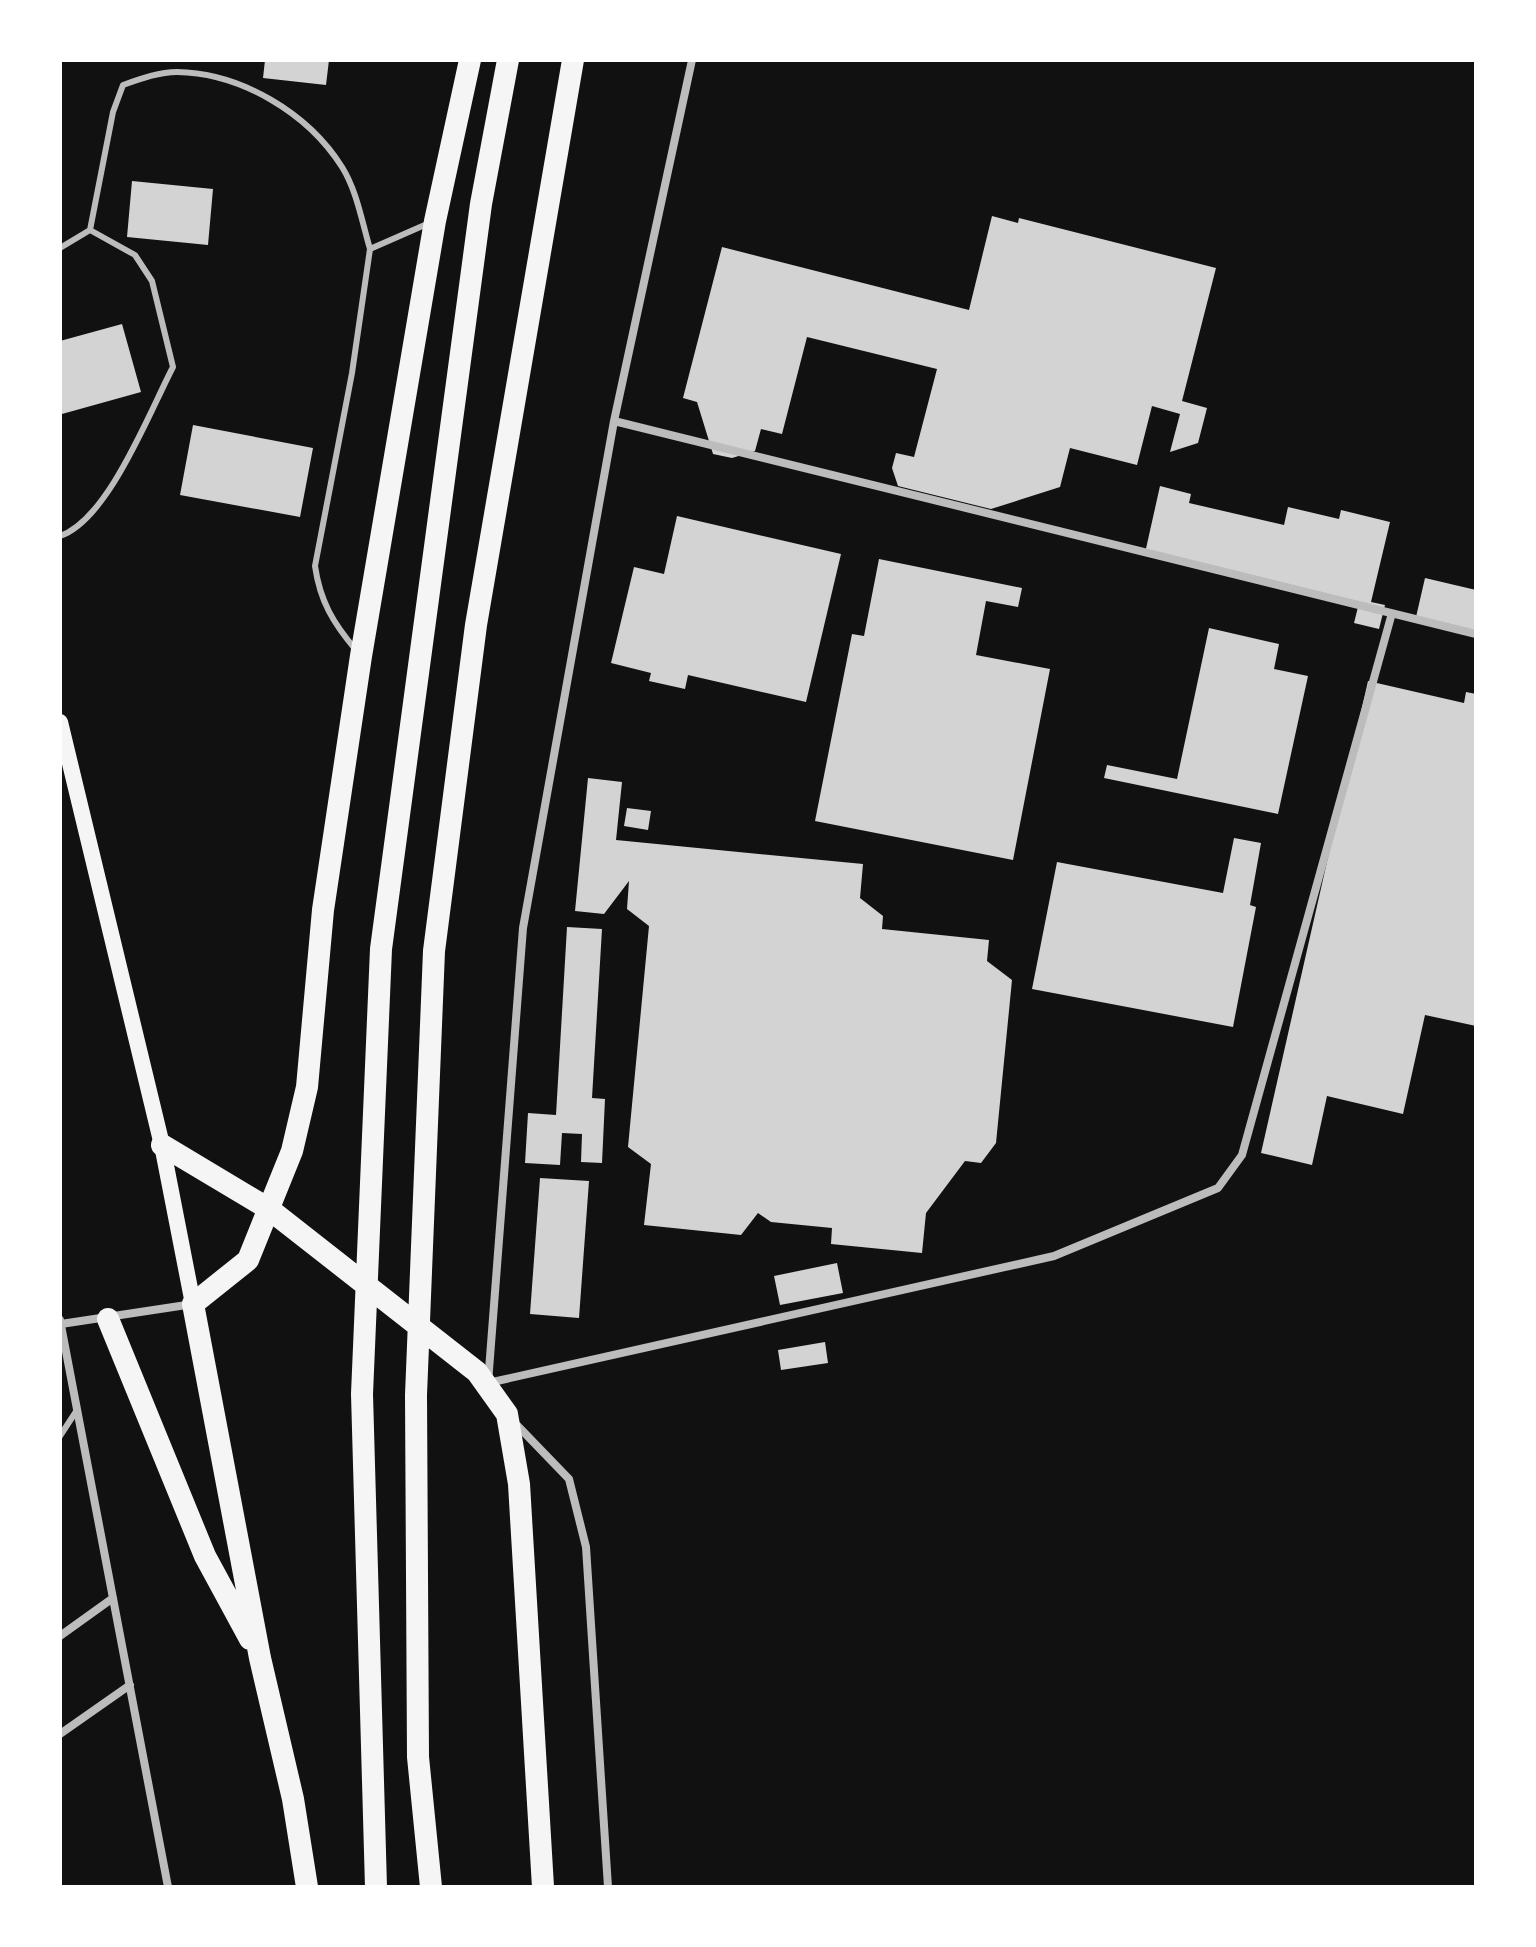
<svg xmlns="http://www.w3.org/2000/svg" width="1536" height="1947" font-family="Quicksand,sans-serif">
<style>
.building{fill:#d3d3d3}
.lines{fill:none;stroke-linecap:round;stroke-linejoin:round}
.service{stroke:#bcbcbc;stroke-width:6}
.minor{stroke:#bcbcbc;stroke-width:8}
.secondary{stroke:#f5f5f5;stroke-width:16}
.trunk{stroke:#f5f5f5;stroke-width:22}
</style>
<rect width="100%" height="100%" fill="#111"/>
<path class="building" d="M265 60H329L326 85 263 78Z
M132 181 213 189 208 245 127 237Z
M992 216 1018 223 1019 218 1216 268 1182 401 1207 408 1198 443 1170 452 1180 414 1152 406 1137 465 1070 448 1060 487 991 509 898 486 892 468 896 453 914 457 937 369 807 337 782 434 761 429 755 451 732 458 713 454 697 402 683 398 722 247 969 310Z
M122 324 141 392 62 414 60 341Z
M193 425 313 448 300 517 180 495Z
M1160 486 1191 494 1189 503 1284 525 1288 507 1339 519 1341 510 1390 522 1371 602 1385 605 1379 629 1354 623 1359 603 1145 553Z
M677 516 841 554 806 702 688 675 685 689 649 681 651 673 611 663 634 567 664 574Z
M879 559 1022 588 1018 607 986 601 976 655 1050 669 1013 860 815 821 852 634 864 636Z
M1425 578 1476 590V631L1416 617Z
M1209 628 1279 644 1274 669 1308 676 1278 814 1104 778 1107 765 1177 779Z
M1368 681 1464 703 1466 692 1476 694V1026L1425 1015 1403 1114 1327 1096 1312 1165 1261 1153Z
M588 778 622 782 616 840 863 864 860 898 883 916 882 929 989 940 987 961 1012 980 996 1143 981 1163 965 1161 926 1213 922 1253 831 1244 832 1228 771 1222 758 1213 741 1235 644 1225 651 1164 628 1147 649 926 627 909 629 881 604 914 575 911Z
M627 808 651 811 648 830 624 826Z
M1234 838 1261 843 1250 905 1256 907 1233 1027 1032 989 1057 862 1223 893Z
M567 927 602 929 592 1098 605 1099 602 1163 581 1162 582 1134 562 1133 560 1165 525 1163 528 1113 556 1115Z
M540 1178 589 1181 579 1318 530 1314Z
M837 1263 843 1293 780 1305 774 1276Z
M825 1342 828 1363 781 1370 778 1350Z"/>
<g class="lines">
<path class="service" d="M60 248 90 230 113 112 123 85C140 79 159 72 177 72 241 73 308 113 342 167 357 191 362 222 370 249
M60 536C108 520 149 413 173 367L152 281 135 255 90 230
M356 650C333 623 320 601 315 566L352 373 370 249 427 224
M60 1436 77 1410"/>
<path class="minor" d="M692 60 614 421 523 928 488 1383 1054 1256 1218 1188 1242 1155 1392 613
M614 421 1476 634
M60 1320 168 1887
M61 1324 193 1304
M513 1421 569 1479 586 1547 608 1887
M60 1636 113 1598
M60 1734 130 1685"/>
<path class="secondary" d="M60 722 162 1145 193 1304"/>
<path class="trunk" d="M162 1145 269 1209 477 1372 507 1414 519 1484 543 1887
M108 1319 205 1556 250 1639
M307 1887 293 1799 260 1658 193 1304 248 1260 292 1151 307 1087 323 910 361 656 435 221 470 60
M376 1887 362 1394 381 949 481 204 508 60
M431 1887 418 1757 416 1395 434 951 476 625 573 60"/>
</g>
<rect width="1536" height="1947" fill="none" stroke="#ffffff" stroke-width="124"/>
</svg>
